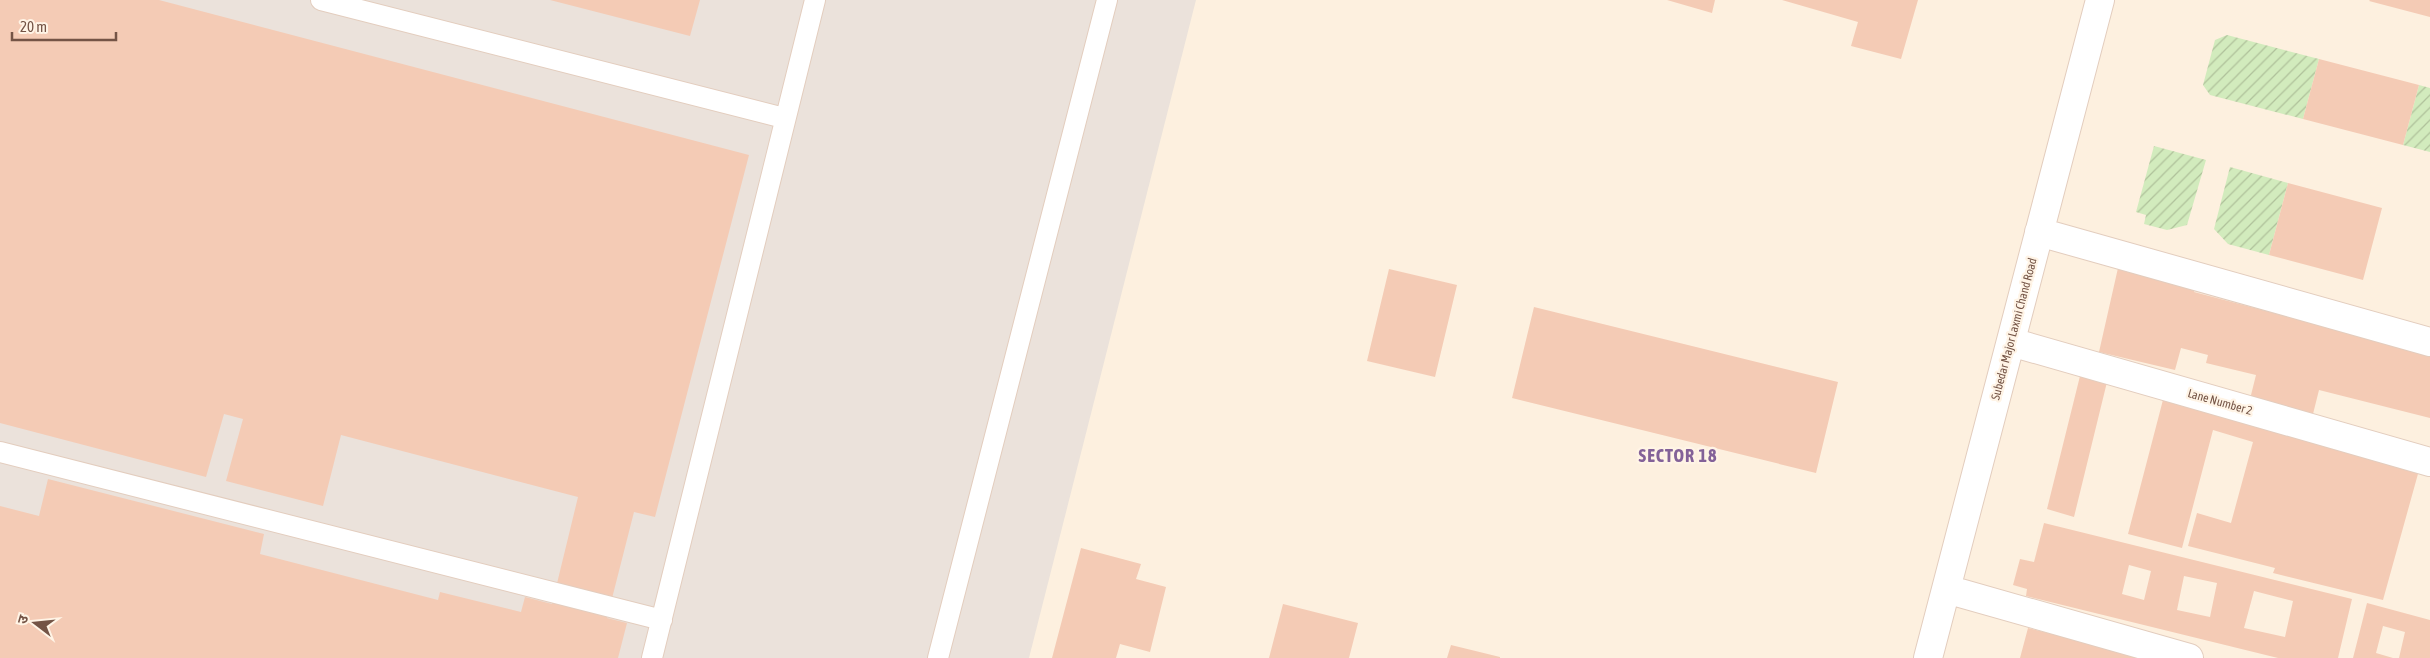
<svg xmlns="http://www.w3.org/2000/svg" width="2430" height="658" font-family="'Asap Condensed','Noto Sans Devanagari',sans-serif">
<style>
.industrial{fill:#ebe2db}
.garden{fill:url(#garden-furrows)}
.building{fill:#f4cbb5;fill-rule:evenodd}
.lines{fill:none;stroke-linecap:round;stroke-linejoin:round}
.service-casing{stroke:#e3cdbe;stroke-width:22}
.minor-casing{stroke:#e3cdbe;stroke-width:30}
.service{stroke:#fff;stroke-width:20}
.minor{stroke:#fff;stroke-width:28}
.labels{text-anchor:middle;dominant-baseline:central;stroke-width:4.5;stroke-linejoin:round;paint-order:stroke}
.street-label{font-size:12px;fill:#745446;stroke:#fff4e6}
.district-label{font-size:18px;font-weight:bold;letter-spacing:1px;fill:#836198;stroke:#fff4e6}
</style>
<defs>
<pattern id="garden-furrows" width="10" height="10" patternUnits="userSpaceOnUse" patternTransform="scale(1.25)"><rect width="10" height="10" fill="#d2ebbd"/><path d="M-1 1l2-2M0 10L10 0M9 11l2-2" fill="none" stroke="#afc19b"/></pattern>
</defs>
<rect width="100%" height="100%" fill="#fdf0df"/>
<path class="industrial" d="M0 0H1196L1029 658H0Z"/>
<path class="garden" d="M2227 35 2319 59 2303 119 2210 95 2203 85 2215 40Z
M2419 85 2430 88V152L2403 145Z
M2154 146 2206 160 2187 225 2167 230 2144 224 2146 215 2136 212Z
M2230 167 2288 183 2269 255 2228 244 2214 229Z"/>
<path class="building" d="M0 0H159L749 155 655 517 634 512 607 618 627 623 618 658H0V506L39 516 48 479 264 534 260 554 438 600 440 592 521 612 525 597 552 604 578 497 341 435 323 506 226 481 243 419 224 414 206 477 0 423Z
M550 0H700L690 36Z
M1667 0H1715L1712 13Z
M1782 0H1918L1901 59 1851 46 1858 22Z
M2430 0V17L2369 1 2370 0Z
M2319 59 2419 85 2403 145 2303 119Z
M2288 183 2382 208 2363 280 2269 255Z
M2118 268 2195 287 2194 292 2430 354V418L2319 390 2313 414 2250 399 2256 375 2206 363 2208 355 2181 348 2175 370 2099 352Z
M1389 269 1457 285 1435 377 1367 361Z
M1534 307 1838 382 1816 473 1512 398Z
M2080 376 2107 382 2074 517 2047 509Z
M2164 396 2421 463 2383 600 2273 573 2275 568 2188 546 2197 513 2231 523 2253 442 2213 430 2182 548 2128 534Z
M2044 523 2352 599 2338 658H2278L2026 596 2027 589 2013 585 2020 559 2034 562ZM2129 565 2151 571 2144 600 2122 594ZM2184 576 2217 583 2210 617 2177 610ZM2254 591 2293 601 2285 637 2244 628Z
M1081 548 1141 564 1136 579 1166 587 1150 652 1120 644 1116 658H1052Z
M2367 603 2430 620V658H2399L2405 632 2383 626 2376 653 2393 658H2353Z
M1283 604 1358 623 1349 658H1269Z
M2028 628 2145 657V658H2020Z
M1451 645 1500 657V658H1447Z"/>
<g class="lines">
<g class="service-casing">
<path id="service" d="M321 0 784 118
M0 452 662 620
M652 658 815 0
M938 658 1107 0"/>
</g>
<g class="minor-casing">
<path id="minor" d="M2039 232 2430 342
M2011 342 2430 462
M1946 589 2189 658
M1928 658 2100 0"/>
</g>
<use href="#service" class="service"/>
<use href="#minor" class="minor"/>
</g>
<g class="labels">
<g class="street-label">
<text transform="translate(2014 329) rotate(-75)">Subedar Major Laxmi Chand Road</text>
<text transform="translate(2220 402) rotate(16)">Lane Number 2</text>
</g>
<g class="district-label">
<text x="1678" y="455">SECTOR 18</text>
</g>
</g>
<g transform="translate(35 623) rotate(286)" stroke="#fff4e6" stroke-width="4" paint-order="stroke">
<path d="M0-4L9 19L0 12L-9 19Z" fill="#745446"/>
<text y="-8" font-size="14" font-weight="bold" text-anchor="middle" fill="#745446">उ</text>
</g>
<path d="M12 32v8h104v-8" fill="none" stroke="#745446" stroke-width="2.5"/>
<text x="20" y="32" font-size="15" fill="#745446" stroke="#fff4e6" stroke-width="4" paint-order="stroke">20 m</text>
</svg>
